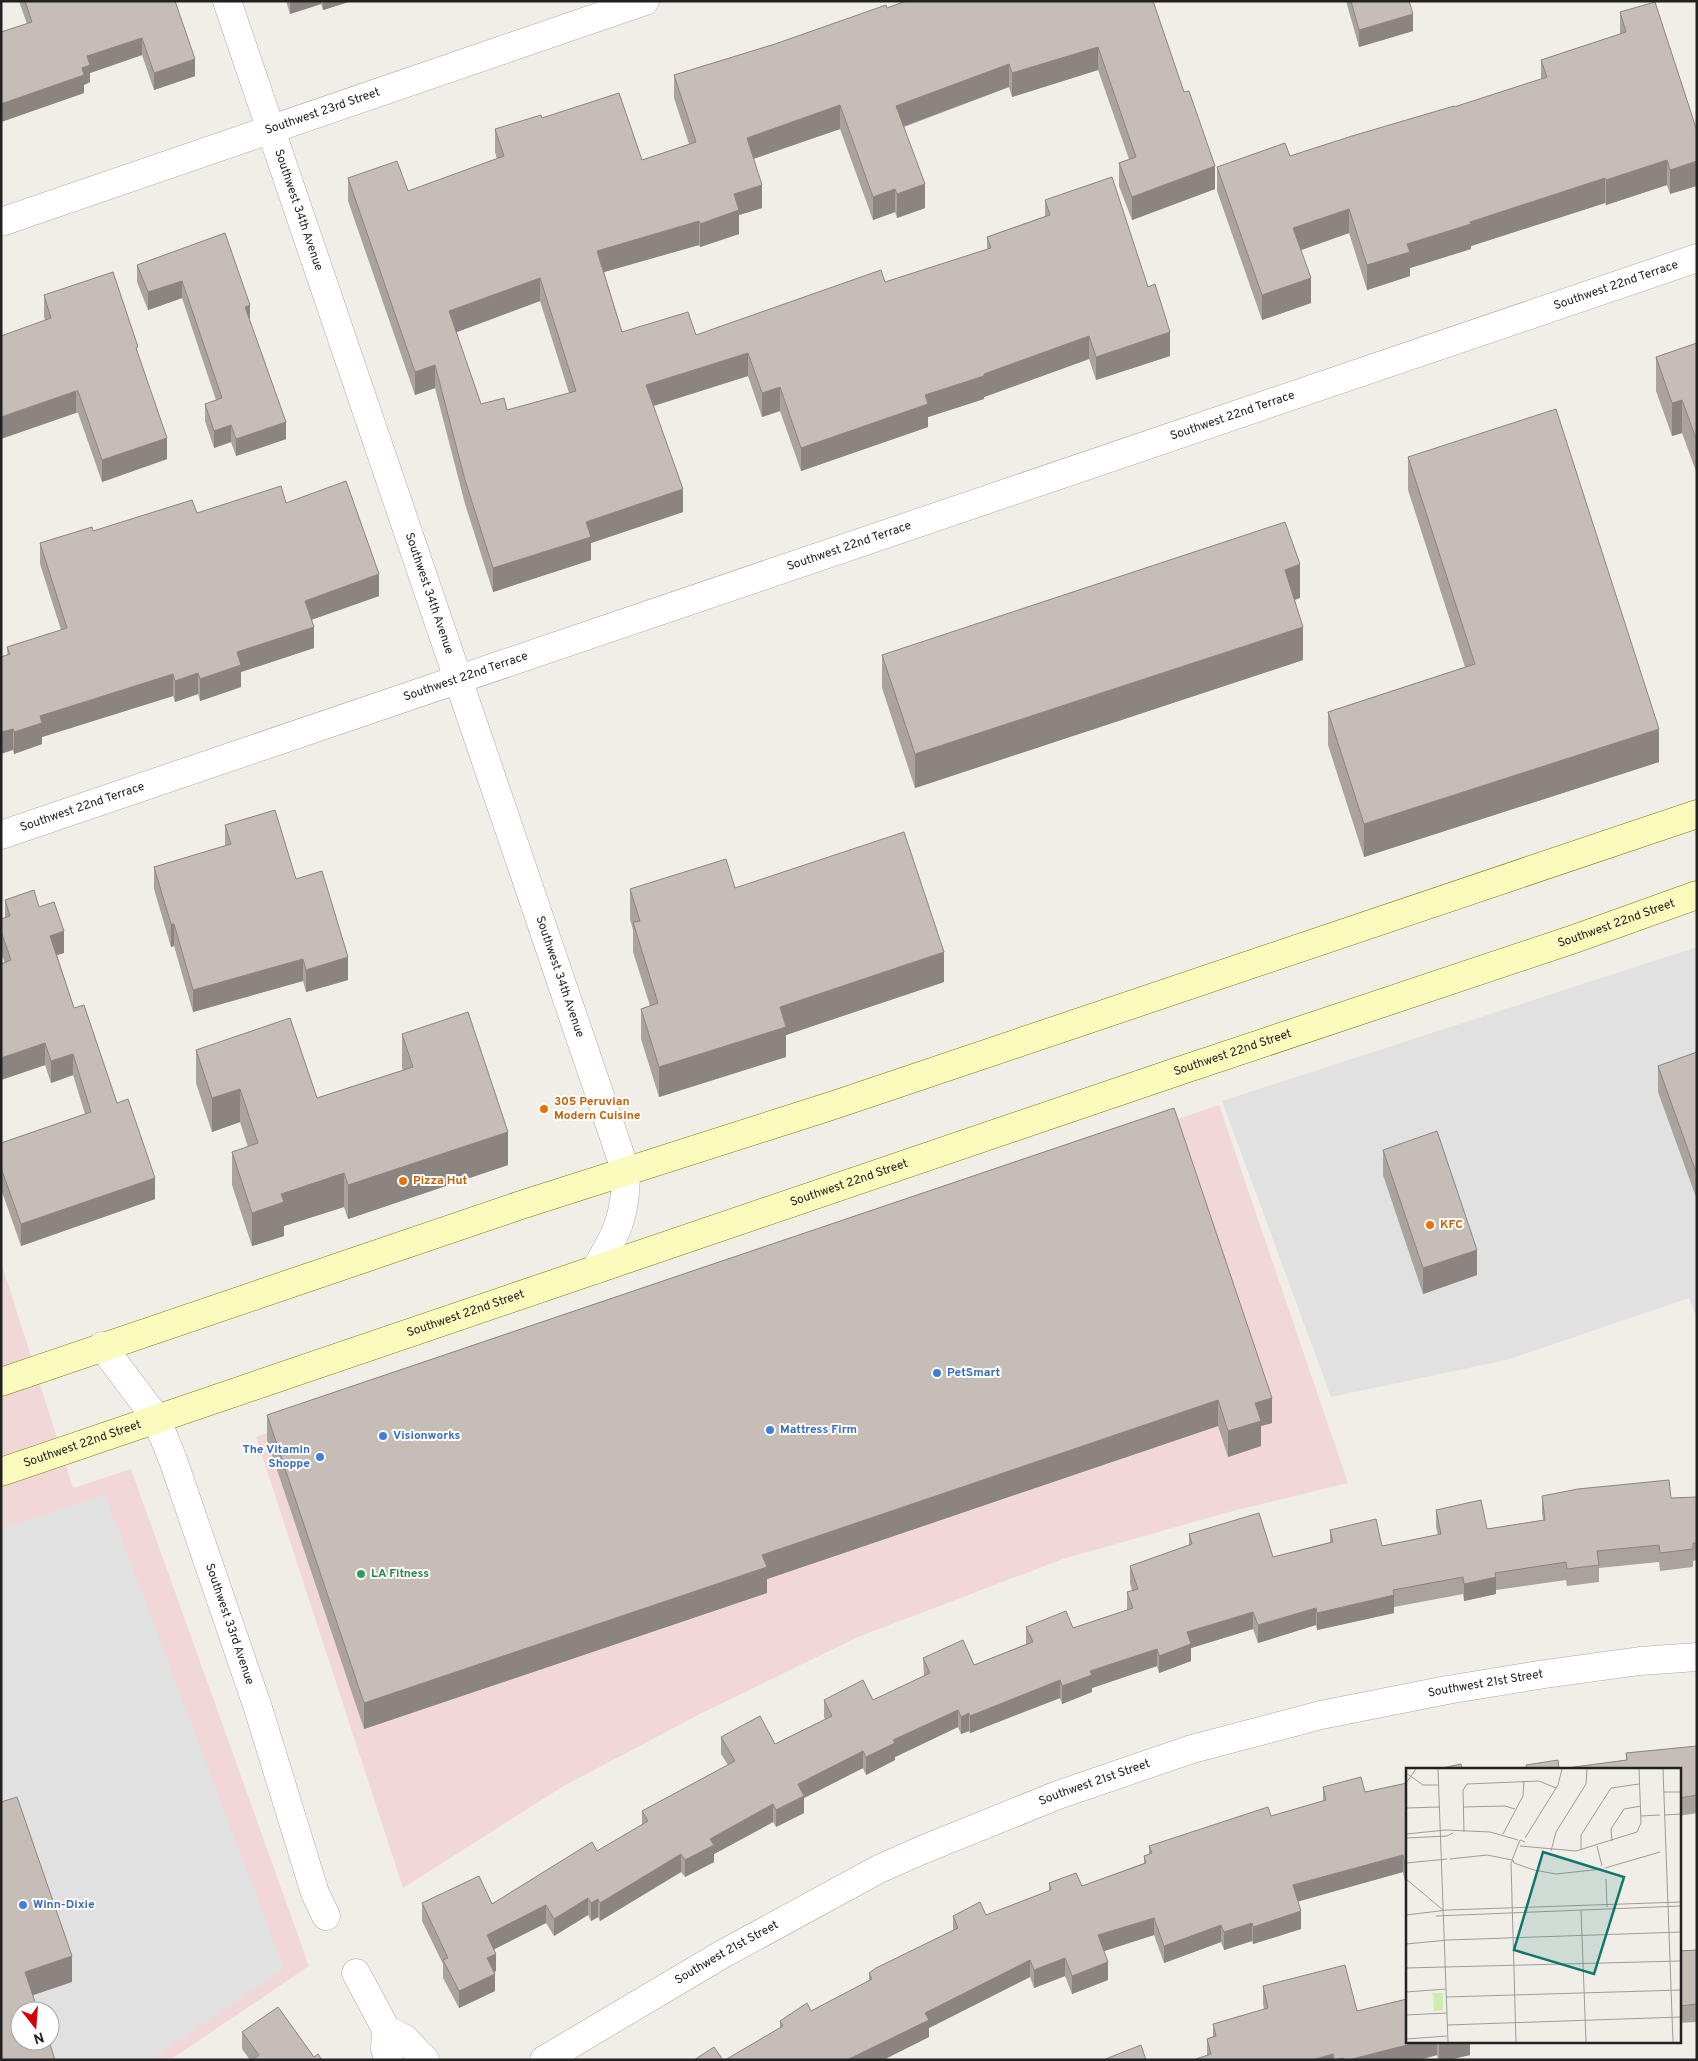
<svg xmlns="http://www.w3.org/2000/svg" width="1698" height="2061" font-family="Overpass,sans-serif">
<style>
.commercial{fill:#f2d7d8;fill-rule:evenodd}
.parking{fill:#e1e1e1;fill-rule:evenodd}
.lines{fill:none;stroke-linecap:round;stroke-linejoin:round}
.minor-casing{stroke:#a8a8a8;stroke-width:29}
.secondary-casing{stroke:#757c04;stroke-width:29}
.minor{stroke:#fff;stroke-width:28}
.secondary{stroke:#fafabd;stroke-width:28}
.wall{fill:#aaa39d;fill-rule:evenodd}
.shaded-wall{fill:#8b8480}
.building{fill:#c6bdb7;stroke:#8b8480;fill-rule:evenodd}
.food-dot{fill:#e8710a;stroke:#fff;stroke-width:2}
.shop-dot{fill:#3f7fe0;stroke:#fff;stroke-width:2}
.leisure-dot{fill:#2e9e5b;stroke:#fff;stroke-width:2}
.labels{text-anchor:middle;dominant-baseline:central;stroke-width:4;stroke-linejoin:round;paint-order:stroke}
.street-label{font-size:12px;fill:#212121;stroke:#fff}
.food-label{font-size:12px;font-weight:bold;fill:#c56008;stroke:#fff;text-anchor:start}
.shop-label{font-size:12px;font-weight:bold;fill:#366cbe;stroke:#fff;text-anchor:start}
.leisure-label{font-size:12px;font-weight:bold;fill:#27864d;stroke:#fff;text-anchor:start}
.inset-road{fill:none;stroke:#9e9c98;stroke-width:1}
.view{fill:#0f766e;fill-opacity:0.15;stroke:#0f766e;stroke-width:2.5}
.inset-edge{fill:none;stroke:#212121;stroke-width:2.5}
</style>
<rect width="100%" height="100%" fill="#f1eee8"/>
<path class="commercial" d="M1219 1105 1348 1483 1229 1512 1063 1559 858 1637 698 1715 562 1787 403 1888 256 1437Z
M1 1262 73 1488 131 1469 309 1966 170 2060H1ZM20 2011H50V2041H20Z"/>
<path class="parking" d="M1697 947V1318L1689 1298 1506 1360 1331 1397 1222 1101Z
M105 1495 284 1969 150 2060H1V1529ZM20 2011H50V2041H20Z"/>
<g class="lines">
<g class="minor-casing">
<g id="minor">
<path id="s1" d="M227 1 626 1172C626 1215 617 1234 595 1270"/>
<path id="s2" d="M1 222 645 1"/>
<path id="s3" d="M1 835 1697 258"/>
<path id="s4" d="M102 1346 156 1418 173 1460 258 1708 315 1893 326 1916"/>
<path d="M356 1973 386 2029 385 2049 389 2060"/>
<path d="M386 2029 405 2039 425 2060"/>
<path id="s5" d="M544 2060 721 1955 879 1869 922 1850 1058 1795 1192 1749 1321 1715 1447 1690 1545 1674 1640 1661 1697 1657"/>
</g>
</g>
<g class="secondary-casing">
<g id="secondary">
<path d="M1 1382 521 1205 831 1106 1697 814"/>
<path id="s6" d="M1 1472 1179 1071 1577 938 1697 895"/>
</g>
</g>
<use href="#minor" class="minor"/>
<use href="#secondary" class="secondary"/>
</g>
<path class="wall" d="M19 1H175L195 76 154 90 142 55 90 73V82L84 85V93L1 122V32L27 24Z
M286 1H352L323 10 321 4 290 14Z
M1153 1 1215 189 1132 220 1119 186V163L1129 159 1098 70 1012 97 1009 87 904 127 925 208 897 218 895 212 873 220 840 129 753 159 762 208 739 215V234L700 247 699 245 604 272 622 332 696 335 885 282 987 250V237L1045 216V200L1170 356 1096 380 1089 359 984 397V399L928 417V427L801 471 780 411 762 417 748 376 654 406 683 512 591 543V560L493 592 465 504 435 388 415 395 348 201V178L408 191 497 159 495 152V129L542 118 642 160 689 144 674 98V75L775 44 887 8ZM540 301 569 393 507 410 481 404 456 332Z
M1346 1H1409L1413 31 1359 47Z
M1620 12 1697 131 1670 194 1667 185 1606 205 1605 203 1471 246V249L1410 268V276L1367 290 1349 233 1301 250 1311 303 1262 320 1217 191V167L1290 156 1454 107 1541 79V60L1620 34Z
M225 233 250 322 286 439 236 456 231 442 214 448 205 421V404L216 400 182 298 148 310 137 282V265Z
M44 295 138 354 167 459 102 482 78 413H76L44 317Z
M1697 343V474L1682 433 1672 436 1656 391V357Z
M1408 457 1659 762 1364 857 1328 745V712L1465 667 1408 490Z
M286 503 379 596 311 620 314 648 241 672V687L200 701 198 694 175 702 173 696 42 737V744L14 754 13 750 7 647 61 630 40 564V543L93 531 197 513Z
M1300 598 1295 600 1303 660 915 788 882 688V655Z
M225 825 296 879 348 980 306 992 303 981 193 1012 174 946 171 947 154 889V867L225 846Z
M735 888 944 982 786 1035V1057L659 1097 641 1039V1009L650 1006 633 952V930L630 919V889Z
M5 900 39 907 64 953 57 955 74 1008 117 1103 155 1199 21 1246 1 1189V1143L85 1114 73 1075 51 1083 45 1065 1 1080V964L5 963 1 953V919L5 918Z
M402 1034 508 1165 348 1219 344 1207 284 1226V1236L252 1246 232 1185V1152L248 1147 240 1122 212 1132 196 1083V1050L317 1098 403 1070 402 1068Z
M1697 1052V1200L1658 1092V1066Z
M1174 1108 1272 1423 1261 1426V1446L1228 1457 1218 1426 767 1579V1593L364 1729 267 1440V1415Z
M1383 1150 1477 1275 1423 1294 1383 1175Z
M1542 1496 1671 1498 1697 1497V1560L1693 1561V1567L1660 1571 1659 1562 1599 1568V1582L1567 1586 1566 1580 1496 1590V1594L1464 1601 1463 1594 1394 1607V1613L1317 1630 1316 1625 1258 1643 1253 1629 1191 1648V1661L1159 1673 1157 1666 1092 1688V1692L1062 1704 1060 1698 970 1733 969 1731 961 1734 958 1727 895 1757V1760L866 1775 863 1768 804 1798V1813L776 1827 773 1822 714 1854V1862L685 1877 681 1872 600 1921 598 1917 591 1921 588 1915 554 1936 546 1923 494 1949 496 1971 494 1972 495 1991 459 2008 443 1978V1964L422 1921V1903L492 1904 597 1851 642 1825V1811L728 1765 721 1754V1737L775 1744 825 1719 824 1717V1700H873L924 1676 923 1658 974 1665 1026 1644V1627L1073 1628 1127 1610V1592L1132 1591 1130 1583V1566L1189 1545V1534L1273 1557 1330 1542V1530L1382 1546 1438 1535 1436 1527V1510L1487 1529 1543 1520 1542 1513Z
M1697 1746V1813L1679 1816V1770H1526V1765L1559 1769 1626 1760V1753Z
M1407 1783V1892L1403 1872 1298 1901 1301 1929 1253 1944 1252 1941 1224 1950 1221 1942 1164 1963 1154 1935 1104 1951 1108 1980 1072 1994 1065 1976 1034 1988 1030 1977 929 2028V2037L883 2060H725L780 2028V2021L811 2011 869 1981V1973L953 1930V1916L986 1915 1049 1891V1883L1082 1886 1144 1863V1856L1149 1854V1846L1271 1816 1323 1801V1787L1365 1792Z
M1697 1950V2022L1679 2023V1951Z
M1263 1986 1357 2011 1407 2042H1470V2055L1448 2060H1438L1437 2055 1419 2060H1193L1207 2056V2039L1213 2037V2024L1264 2009 1263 2004Z
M242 2032 314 2057 322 2060H250L242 2049Z"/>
<path class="shaded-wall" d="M290 1H321V4L290 14Z
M323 1H352L323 10Z
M1413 14V31L1359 47V30Z
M142 38V55L90 73V82L84 85V93L1 122V104L82 68 87 56Z
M1098 47V70L1012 97V73Z
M195 59V76L154 90V73Z
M1009 64V87L896 129V106Z
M840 105V129L747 161V138Z
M1667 160V185L1606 205V180Z
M1697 161V186L1670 194V170Z
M1215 166V189L1132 220V197Z
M1605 178V203L1471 246V249L1410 268V276L1367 290V265L1407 244 1470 222Z
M925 184V208L897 218V194Z
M762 185V208L739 215V234L700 247V224L734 194Z
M895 189V212L873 220V197Z
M1349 209V233L1293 253V228Z
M699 221V245L597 274V251Z
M540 278V301L449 335V311Z
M1311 278V303L1262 320V295Z
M182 281V298L148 310V292Z
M250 305V323L245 307Z
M1170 332V356L1096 380V357Z
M1089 336V359L984 397V399L928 417V427L801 471V448L925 395Z
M748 353V376L646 408V385Z
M435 365V388L415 395V372Z
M780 387V411L762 417V393Z
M76 391V413L1 439V417Z
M1682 400V433L1672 436V403Z
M286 422V439L236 456V439Z
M231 425V442L214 448V431Z
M167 438V459L102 482V460Z
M683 489V512L591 543V560L493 592V568L586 522Z
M1300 564V598L1285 603V570Z
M379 574V596L305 622V601Z
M314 627V648L241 672V687L200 701V679L237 652Z
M1303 627V660L915 788V754Z
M198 673V694L175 702V681Z
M173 674V696L42 737V744L14 754V732L40 716Z
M13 729V750L1 754V732Z
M1659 729V762L1364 857V824Z
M171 924H174V946L171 947Z
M64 931V953L50 957V936Z
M944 952V982L786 1035V1057L659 1097V1067L780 1007Z
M348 957V980L306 992V970Z
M303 959V981L193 1012V990Z
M45 1043V1065L1 1080V1058Z
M73 1054V1075L51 1083V1061Z
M240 1089V1122L212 1132V1098Z
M508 1132V1165L348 1219V1185Z
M344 1173V1207L284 1226V1236L252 1246V1213L281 1194Z
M155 1178V1199L21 1246V1224Z
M1477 1250V1275L1423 1294V1268Z
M1272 1398V1423L1261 1426V1446L1228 1457V1431L1255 1403Z
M1218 1400V1426L767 1579V1593L364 1729V1703L762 1555Z
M1496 1577V1594L1464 1601V1584Z
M1394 1595V1613L1317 1630V1613Z
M1316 1608V1625L1258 1643V1625Z
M1253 1612V1629L1191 1648V1661L1159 1673V1656L1187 1632Z
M1157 1649V1666L1092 1688V1692L1062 1704V1686L1090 1671Z
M1060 1680V1698L970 1733V1716Z
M958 1710V1727L895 1757V1760L866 1775V1757L893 1740Z
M969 1713V1731L961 1734V1717Z
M863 1751V1768L804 1798V1813L776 1827V1810L798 1784Z
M773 1804V1822L714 1854V1862L685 1877V1860L710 1839Z
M681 1854V1872L600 1921V1903Z
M1403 1855V1872L1293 1903V1885Z
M588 1898V1915L554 1936V1919Z
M598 1899V1917L591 1921V1903Z
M546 1905V1923L487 1953V1935Z
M1301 1911V1929L1253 1944V1927Z
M1154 1918V1935L1098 1953V1935Z
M1252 1923V1941L1224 1950V1932Z
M1221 1925V1942L1164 1963V1946Z
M496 1954V1971L487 1975V1958Z
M72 1956V1982L25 1998V1972Z
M1065 1958V1976L1034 1988V1970Z
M1030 1960V1977L929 2028V2037L883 2060H847L925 2013Z
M1108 1962V1980L1072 1994V1976Z
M495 1974V1991L459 2008V1991Z
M1419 2042H1437V2055L1419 2060H1348Z
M1449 2042H1470V2055L1448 2060H1439V2044Z
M1333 2054V2060H1312Z"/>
<path class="building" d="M25 1H175L195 59 154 73 142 38 87 56 90 65 82 68 84 75 1 104V32L32 22Z
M906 1H1153L1184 92 1189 91 1215 166 1132 197 1119 163 1136 157 1098 47 1012 73 1009 64 896 106 925 184 897 194 895 189 873 197 840 105 747 138 762 185 734 194 739 210 700 224 699 221 597 251 622 332 688 312 696 335 881 270 885 282 991 248 987 237 1050 215 1045 200 1112 177 1148 287 1155 284 1170 332 1096 357 1089 336 984 374V376L925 395 928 404 801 448 780 387 762 393 748 353 646 385 683 489 586 522 591 537 493 568 465 480 435 365 415 372 348 178 397 161 408 191 504 156 495 129 541 115 542 118 619 93 642 160 696 142 674 75 775 44 886 5 887 8ZM540 278 576 391 507 410 504 398 481 404 449 311Z
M1351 1H1409L1413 14 1359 30Z
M1655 2 1697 131V161L1670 170 1667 160 1606 180 1605 178 1470 222 1471 224 1407 244 1410 252 1367 265 1349 209 1293 228 1311 278 1262 295 1217 167 1285 143 1290 156 1352 136 1454 106V107L1547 77 1541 60 1626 32 1620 12Z
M225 233 250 305 245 307 286 422 236 439 231 425 214 431 205 404 222 398 182 281 148 292 137 265Z
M113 272 138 347 136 348 167 438 102 460 78 391H76L1 417V336L51 318 44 295Z
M1697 343V441L1682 400 1672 403 1656 357Z
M1556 409 1659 729 1364 824 1328 712 1475 664 1408 457Z
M346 481 379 574 305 601 314 627 237 652 241 665 200 679 198 673 175 681 173 674 40 716 42 723 14 732 13 729 1 732V657L10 654 7 647 67 628 40 543 92 527 93 531 192 500 197 513 281 486 286 503Z
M1285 522 1300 564 1285 570 1303 627 915 754 882 655Z
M275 810 296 879 322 871 348 957 306 970 303 959 193 990 174 924H171L154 867 231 844 225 825Z
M904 832 944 952 780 1007 786 1027 659 1067 641 1009 658 1003 633 922 640 921 630 889 726 859 735 888Z
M34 890 39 907 54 902 64 931 50 936 74 1008 84 1005 117 1103 128 1099 155 1178 21 1224 1 1168V1143L91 1112 73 1054 51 1061 45 1043 1 1058V964L11 960 1 931V919L10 916 5 900Z
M468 1012 508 1132 348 1185 344 1173 281 1194 284 1202 252 1213 232 1152 258 1143 240 1089 212 1098 196 1050 290 1018 317 1098 413 1067 402 1034Z
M1697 1052V1175L1658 1066Z
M1174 1108 1272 1398 1255 1403 1261 1421 1228 1431 1218 1400 762 1555 767 1567 364 1703 267 1415Z
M1437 1131 1477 1250 1423 1268 1383 1150Z
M1669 1480 1671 1498 1697 1497V1543H1693V1549L1660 1553 1659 1545 1597 1551 1599 1565 1567 1569 1566 1562 1495 1573 1496 1577 1464 1584 1463 1577 1393 1590 1394 1595 1317 1613 1316 1608 1258 1625 1253 1612 1187 1632 1191 1644 1159 1656 1157 1649 1090 1671 1092 1675 1062 1686 1060 1680 970 1716 969 1713 961 1717 958 1710 893 1740 895 1743 866 1757 863 1751 798 1784 804 1796 776 1810 773 1804 710 1839 714 1845 685 1860 681 1854 600 1903 598 1899 591 1903 588 1898 554 1919 546 1905 487 1935 496 1954 487 1958 495 1974 459 1991 443 1960 448 1958 422 1903 479 1876 492 1904 592 1842 597 1851 648 1821 642 1811 735 1761 721 1737 760 1716 775 1744 832 1716 824 1700 863 1680 873 1700 930 1673 923 1658 963 1640 974 1665 1033 1642 1026 1627 1066 1611 1073 1628 1133 1608 1127 1592 1138 1589 1130 1566 1192 1544 1189 1534 1259 1513 1273 1557 1333 1542 1330 1530 1376 1519 1382 1546 1441 1534 1436 1510 1481 1500 1487 1529 1545 1520 1542 1496 1578 1489Z
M1697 1746V1795L1679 1798V1770H1527L1526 1765 1558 1760 1559 1769 1627 1760 1626 1753Z
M1461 1764 1462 1770H1433Z
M1361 1777 1365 1792 1407 1783V1875L1403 1855 1293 1885 1301 1911 1253 1927 1252 1923 1224 1932 1221 1925 1164 1946 1154 1918 1098 1935 1108 1962 1072 1976 1065 1958 1034 1970 1030 1960 925 2013 929 2020 847 2060H725L783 2026 780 2021 807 2003 811 2011 872 1979 869 1973 876 1968 958 1928 953 1916 980 1902 986 1915 1051 1890 1049 1883 1076 1873 1082 1886 1146 1863 1144 1856 1152 1853 1149 1846 1268 1807 1271 1816 1326 1800 1323 1787Z
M17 1797 72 1956 25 1972 38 2011H20V2041H49L55 2060H1V1802Z
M1697 1950V2004L1679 2006V1951Z
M1345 1965 1357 2011 1407 1999V2042H1419L1348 2060H1344L1343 2058 1334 2060 1333 2054 1312 2060H1193L1211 2054 1207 2039 1216 2036 1213 2024 1268 2008 1263 1986Z
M278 2007 314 2057 318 2054 322 2060H252L259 2055 242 2032Z
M1438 2042H1449L1439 2044Z
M1141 2045 1146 2060H1103Z
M714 2047 723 2060H694Z"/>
<g class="food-dot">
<circle cx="544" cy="1109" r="5"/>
<circle cx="403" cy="1181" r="5"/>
<circle cx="1430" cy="1225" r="5"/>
</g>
<g class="shop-dot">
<circle cx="937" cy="1373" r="5"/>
<circle cx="770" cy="1430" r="5"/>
<circle cx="383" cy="1436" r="5"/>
<circle cx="320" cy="1457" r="5"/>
<circle cx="23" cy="1905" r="5"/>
</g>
<circle class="leisure-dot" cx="361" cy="1574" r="5"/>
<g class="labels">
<g class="street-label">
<text stroke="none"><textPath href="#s2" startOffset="340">Southwest 23rd Street</textPath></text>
<text stroke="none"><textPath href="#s1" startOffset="221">Southwest 34th Avenue</textPath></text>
<text stroke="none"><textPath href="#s3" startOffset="1706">Southwest 22nd Terrace</textPath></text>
<text stroke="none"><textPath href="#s3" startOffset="1301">Southwest 22nd Terrace</textPath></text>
<text stroke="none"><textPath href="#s3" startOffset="896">Southwest 22nd Terrace</textPath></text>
<text stroke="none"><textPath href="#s1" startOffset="626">Southwest 34th Avenue</textPath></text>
<text stroke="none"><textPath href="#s3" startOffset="491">Southwest 22nd Terrace</textPath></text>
<text stroke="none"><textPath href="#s3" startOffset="86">Southwest 22nd Terrace</textPath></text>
<text stroke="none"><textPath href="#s6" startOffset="1706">Southwest 22nd Street</textPath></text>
<text stroke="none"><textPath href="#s1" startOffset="1031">Southwest 34th Avenue</textPath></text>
<text stroke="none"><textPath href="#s6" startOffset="1301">Southwest 22nd Street</textPath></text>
<text stroke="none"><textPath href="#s6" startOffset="896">Southwest 22nd Street</textPath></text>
<text stroke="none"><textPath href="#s6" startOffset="491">Southwest 22nd Street</textPath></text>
<text stroke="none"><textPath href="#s6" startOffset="86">Southwest 22nd Street</textPath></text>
<text stroke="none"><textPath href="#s4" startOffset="309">Southwest 33rd Avenue</textPath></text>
<text stroke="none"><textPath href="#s5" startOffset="1022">Southwest 21st Street</textPath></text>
<text stroke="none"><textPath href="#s5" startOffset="618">Southwest 21st Street</textPath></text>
<text stroke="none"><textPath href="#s5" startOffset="212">Southwest 21st Street</textPath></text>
</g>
<g class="food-label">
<text x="554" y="1102">305 Peruvian<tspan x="554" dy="14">Modern Cuisine</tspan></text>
<text x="413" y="1181">Pizza Hut</text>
<text x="1440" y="1225">KFC</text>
</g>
<g class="shop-label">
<text x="947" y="1373">PetSmart</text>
<text x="780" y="1430">Mattress Firm</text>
<text x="393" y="1436">Visionworks</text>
<text x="310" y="1450" text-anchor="end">The Vitamin<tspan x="310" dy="14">Shoppe</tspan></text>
<text x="33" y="1905">Winn-Dixie</text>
</g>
<g class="leisure-label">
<text x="371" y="1574">LA Fitness</text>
</g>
</g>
<g transform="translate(1406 1768)">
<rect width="275" height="275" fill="#f1eee8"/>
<path d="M27 225H37V242L28 243Z" fill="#cfebae"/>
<path class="inset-road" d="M32 1 42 274M257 1 267 274M0 5 17 17H33M0 15 10 1M258 24H275M57 39 99 38 109 41M0 40 34 39M258 47 275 46M235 48 254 47M58 64 57 22 61 16 133 13 150 20M0 66 40 62 84 64 112 72M97 66 117 28 118 13M0 70 41 68 47 65M119 70 152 17 156 1M206 73 205 61 218 41 235 38M114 78 170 83 231 64 235 55 233 1M191 78 196 98M175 82V67L205 20 233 16M145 83 150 64 180 16 181 1M44 91 81 87 106 92M106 92 114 72 119 74M0 95 41 91M105 95 110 274M105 95 107 92 108 95 128 102 150 106 196 101M199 100 254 84M0 111 37 142M200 111 201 139M175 142 180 274M0 147 41 142 275 134M30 148 275 138M0 176 42 172 275 164M0 200 275 193M0 224 40 221M40 229 275 222M0 247 41 245M41 257 275 249M0 271 41 268"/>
<path class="view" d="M137 84 218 109 188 206 108 182Z"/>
<rect width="275" height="275" class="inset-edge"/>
</g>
<rect width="1698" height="2061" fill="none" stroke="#212121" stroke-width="5"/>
<g transform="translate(35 2026) rotate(163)"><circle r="24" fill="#ffffff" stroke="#a6a6a6"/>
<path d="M0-4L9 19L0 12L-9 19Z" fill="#d2000a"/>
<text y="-8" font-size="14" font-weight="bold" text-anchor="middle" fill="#212121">N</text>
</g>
</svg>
